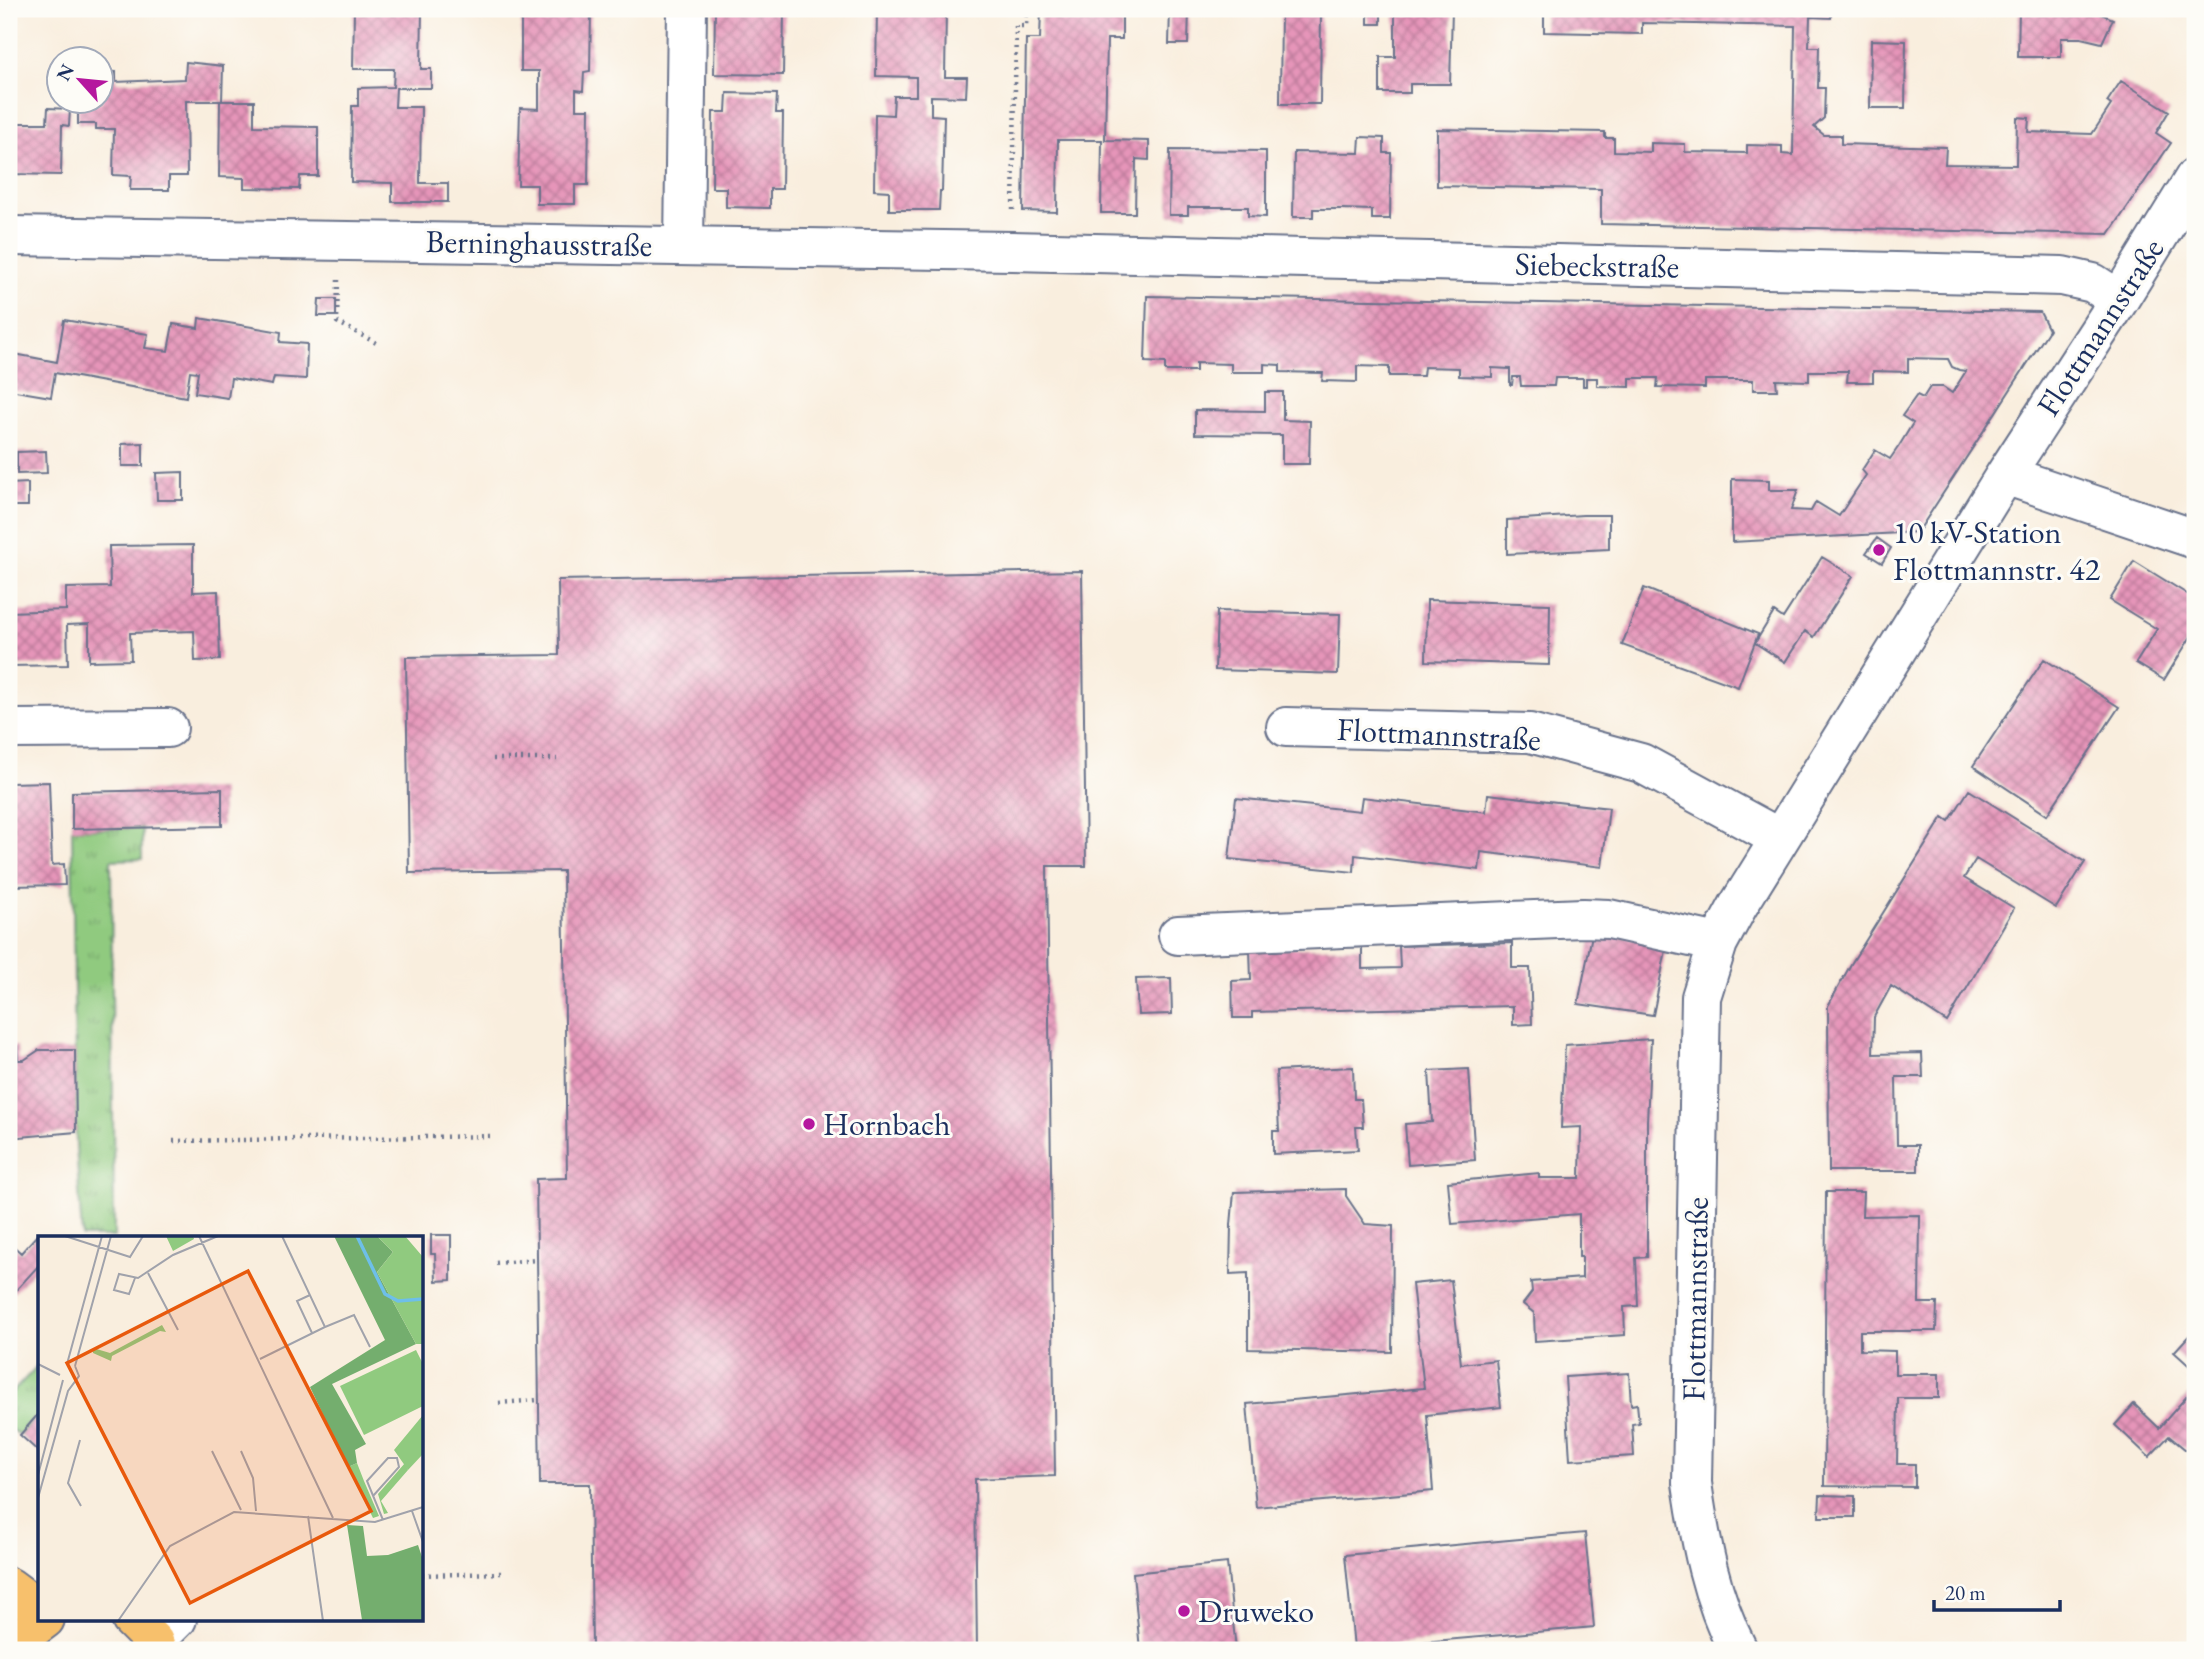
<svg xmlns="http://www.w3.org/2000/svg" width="2204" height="1659" font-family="'EB Garamond',serif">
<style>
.grass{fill:url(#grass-tufts);stroke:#567c6e;stroke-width:2}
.building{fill:url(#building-cross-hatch)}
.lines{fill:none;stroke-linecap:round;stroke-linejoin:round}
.minor-casing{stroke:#69728b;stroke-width:42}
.major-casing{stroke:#69728b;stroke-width:42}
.path{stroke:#69728b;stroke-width:4.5;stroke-dasharray:2 5;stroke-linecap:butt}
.minor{stroke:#fff;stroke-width:38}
.major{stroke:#f7c06c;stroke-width:38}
.poi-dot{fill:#b5179e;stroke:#fdfcf7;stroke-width:2.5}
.labels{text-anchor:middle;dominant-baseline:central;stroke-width:6;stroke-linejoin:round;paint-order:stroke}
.street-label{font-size:32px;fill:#1b2f5e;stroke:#fdfcf7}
.poi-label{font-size:32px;fill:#1b2f5e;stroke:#fdfcf7;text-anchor:start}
.inset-river{fill:none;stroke:#6ebfe9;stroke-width:3.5}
.inset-road{fill:none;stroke:#a0a2ab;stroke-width:2}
.view{fill:#e8590c;fill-opacity:0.15;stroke:#e8590c;stroke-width:3.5}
.inset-edge{fill:none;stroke:#1b2f5e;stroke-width:3.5}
</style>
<defs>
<pattern id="grass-tufts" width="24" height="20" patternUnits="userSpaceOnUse" patternTransform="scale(1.75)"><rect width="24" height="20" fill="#90ca7f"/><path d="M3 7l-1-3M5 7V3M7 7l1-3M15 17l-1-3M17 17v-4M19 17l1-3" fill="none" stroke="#75a46b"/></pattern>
<pattern id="building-cross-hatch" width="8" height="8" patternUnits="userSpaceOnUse" patternTransform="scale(1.75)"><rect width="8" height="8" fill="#e695b9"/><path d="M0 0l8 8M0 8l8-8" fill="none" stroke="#ba7a9a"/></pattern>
</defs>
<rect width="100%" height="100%" fill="#fdfcf7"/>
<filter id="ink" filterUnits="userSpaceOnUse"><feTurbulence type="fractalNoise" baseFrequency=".0143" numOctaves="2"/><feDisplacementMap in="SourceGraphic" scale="14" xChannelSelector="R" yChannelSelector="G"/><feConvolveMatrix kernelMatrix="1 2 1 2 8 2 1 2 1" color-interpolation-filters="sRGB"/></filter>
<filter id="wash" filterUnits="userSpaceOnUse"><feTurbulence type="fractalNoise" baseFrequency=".00686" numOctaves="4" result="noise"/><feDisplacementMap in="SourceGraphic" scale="28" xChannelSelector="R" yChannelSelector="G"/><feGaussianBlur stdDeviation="1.57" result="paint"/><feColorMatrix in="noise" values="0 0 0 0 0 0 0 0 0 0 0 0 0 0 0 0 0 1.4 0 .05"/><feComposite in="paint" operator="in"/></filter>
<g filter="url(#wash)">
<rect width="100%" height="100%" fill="#f9eede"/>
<path class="grass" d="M142 828V859L111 860 114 1237H82L76 1146 72 829Z
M40 1363V1412L20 1435 9 1428V1396Z"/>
<g id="blocks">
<path class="building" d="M354 9H422L421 69H431V88H396L395 107H421L420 183H448V202H392V183L351 182 352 106H358V88L393 87 394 69H353Z
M521 9H591L590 71 584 72 583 91 576 90V109H589L588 185H575V204H537V185H518L520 108 539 109V71H521Z
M715 9H784L783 75 714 74Z
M877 9H946L945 77H967L966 97 931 96V115L944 116 942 191H940L939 210H889V191L874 190 875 114 893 115 894 96H916V77L876 76Z
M1041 9H1122V39H1107L1105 140 1149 141V160L1136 159 1135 213H1101L1102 140H1058L1057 212 1023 211 1026 39H1040Z
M1170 9H1189L1188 44H1169Z
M1281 9H1321L1320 104H1280Z
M1368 9H1452L1450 84H1410V93H1380V57H1395V12L1381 11V24H1368Z
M1544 9H1831V18L1810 17 1809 47H1819L1818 88H1825L1824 118 1814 127 1824 135H1841V144L1946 147 1945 164 2016 165 2017 117 2029 118 2028 132 2092 134 2111 105 2107 102 2121 81 2169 111 2156 133 2171 143 2109 234 1601 224V189L1437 186V129L1605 132V138H1614V151L1651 152V143L1685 144V152L1747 153V145L1782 146V154L1793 155 1795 26 1642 23V34L1544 32Z
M2019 9H2090L2113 19 2102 43 2081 38H2061V57H2018Z
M1871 40 1906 41 1905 108H1870Z
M186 62 223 66 222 101H254V126L318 127V176H300L299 189 244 188V178L219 177 220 101H186L187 176H169V190H130L131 176 113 175 114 129H96V124H78V102H102V72H116V82L185 79Z
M727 93 777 94 776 113H783L782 189H770V208L726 207V188H712L713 112H726Z
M48 108 70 109 69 126 62 125 61 175 9 174V123H47Z
M1360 137 1384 138V153H1391L1390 219H1372V210L1342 209H1313V217H1293L1294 152 1359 153Z
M1170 150 1266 151V217L1248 216V207H1188V215H1169Z
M1147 296 2040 312 2049 330 1918 532 1732 542V479L1769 480V490H1798L1791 510 1811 511 1816 502 1839 516 1866 475 1862 470 1875 450 1890 459 1899 446 1913 423 1902 416 1917 395 1923 398 1930 387H1943L1952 393 1966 371 1959 370 1952 367 1948 359 1908 358V372L1873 371V382H1847L1848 371H1809V381L1776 380 1777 390H1753V380H1705V388L1657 387 1658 378H1630V387L1597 386V378H1586V386H1583V378H1555L1554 386H1521L1520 377H1513L1512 385H1510V369L1492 368V377L1459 376V368L1424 367 1423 376H1389V367L1357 366V382L1322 381 1323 373 1280 372V365L1264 364V372H1231V364L1196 363V371H1165V363L1145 362Z
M319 299H336V316H318Z
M199 318 281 332 280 342 307 344 306 379 274 377 272 385 231 378 228 398 195 393 198 372 190 371 186 397 55 373 51 397 9 390V353L57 362 64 320 148 334 145 348 168 351 173 324 198 328Z
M1265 392H1283V420L1310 421 1309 464H1282V435L1195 434V410L1265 411Z
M143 443V466H122V444Z
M46 451 47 473 17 474V452Z
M9 453H13V474L9 475Z
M183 472V500H157L156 473Z
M28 483V506H9V484Z
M1583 515H1609V549L1507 554V520Z
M1877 538 1891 548 1882 563 1866 553Z
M193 545V592L218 591 220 660 195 661 194 631 130 633 131 660 89 661V624L67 625 68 665 9 666V612L66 610V588L110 587 109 546Z
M1822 557 1853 576 1814 637 1805 631 1785 662 1755 643 1774 612 1783 618Z
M2134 561 2195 599V630L2164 680 2136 663 2157 629 2110 600Z
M1082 571 1086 866H1047L1055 1476 975 1479 977 1650H592L590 1484H540L536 1179 567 1178 563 871 409 873 406 657 559 655 558 580Z
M1644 588 1758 634 1738 687 1622 645Z
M1427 600 1550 604 1549 665 1426 661Z
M1217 611 1340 614 1338 674 1215 670Z
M2044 659 2119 707 2047 815 1973 766Z
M49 782 52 865 64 864 65 885 9 886V783Z
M222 789V826L72 829V792Z
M1969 790 2085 862 2056 908 1976 859 1964 878 2014 908 1947 1022 1891 986 1874 1017 1873 1054 1922 1053 1923 1077H1896L1897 1145H1918V1171H1829L1828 1006 1851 964 1943 817 1949 821Z
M1488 794 1609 808 1602 867 1481 852 1479 870 1355 855 1354 872 1229 859 1236 798 1360 811 1362 797 1486 812Z
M1593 930 1667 945 1653 1015 1578 1004Z
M1512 943V968H1530L1532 1024 1513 1025V1006L1252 1012V1018H1233L1232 981 1251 980 1250 949 1362 947V969L1400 968 1399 946Z
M1171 978 1172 1014 1138 1015 1136 979Z
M1651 1039 1647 1121V1257L1636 1258 1638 1306 1624 1307 1625 1335 1535 1341 1534 1313 1523 1304 1532 1292 1531 1282 1582 1278V1257H1579V1214L1452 1224 1448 1182 1539 1173V1178H1580L1581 1127 1561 1128 1565 1045Z
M9 1046H17L18 1060H24L39 1050H75L76 1132 9 1138Z
M1353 1067 1354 1099H1361L1363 1127H1356L1358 1150 1273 1154V1131H1279L1276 1071Z
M1469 1069 1475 1160 1408 1165 1405 1124 1432 1122 1429 1071Z
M1346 1189V1196L1365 1224 1393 1226 1392 1352 1248 1349V1273L1230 1274 1231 1225 1234 1192Z
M1826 1192H1863L1862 1216 1920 1215 1919 1303H1937L1936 1331H1860V1350L1895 1351V1374H1939V1398H1898L1897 1464H1915V1487L1824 1486Z
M38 1234 40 1264 9 1298V1242L21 1253Z
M431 1235H451V1280L436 1281 435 1254H431Z
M1451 1280 1461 1364 1496 1360 1501 1407 1427 1415 1433 1491 1256 1507 1247 1404 1424 1388 1412 1284Z
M2195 1329V1371L2174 1352Z
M1629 1373 1631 1405 1637 1404 1639 1423 1632 1424 1634 1456 1570 1460 1565 1377Z
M2195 1387V1440L2186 1450 2169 1436 2149 1457 2115 1425 2134 1404 2159 1428Z
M40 1412V1453L20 1435Z
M1820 1495 1855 1496V1517H1819Z
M1585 1533 1594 1627 1354 1648 1345 1555Z
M1227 1563 1236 1650H1140L1133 1573Z"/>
</g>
</g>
<g filter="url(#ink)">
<use href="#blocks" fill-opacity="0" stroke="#69728b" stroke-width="2"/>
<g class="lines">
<g class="minor-casing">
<path id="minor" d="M9 236 1012 251 2062 276 2093 283 2119 300
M684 246 687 9
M2005 475 2195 539
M1286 727 1530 733 1641 763 1779 838
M9 729 168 728
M1178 935 1583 918 1609 919 1718 943
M154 1642 177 1619
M1738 1650C1711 1598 1700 1540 1692 1483L1701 997 1718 943 1738 906 2005 475 2119 300 2195 177"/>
</g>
<g class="major-casing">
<path id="major" d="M9 1587 40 1610
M131 1619 154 1642 157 1650
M18 1650 29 1631 45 1619"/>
</g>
<path class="path" d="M1013 210 1016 26H1026L1027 9
M338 280 337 322 380 345
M493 759H557
M173 1141 494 1136
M496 1263 537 1260
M499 1403 538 1400
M422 1575 502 1573"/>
<use href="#minor" class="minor"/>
<use href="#major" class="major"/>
</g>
</g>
<g class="poi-dot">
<circle cx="1879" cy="550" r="7"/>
<circle cx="809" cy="1124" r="7"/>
<circle cx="1184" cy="1611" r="7"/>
</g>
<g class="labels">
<g class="street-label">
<text transform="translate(539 243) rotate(1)">Berninghausstraße</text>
<text transform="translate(1597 265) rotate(1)">Siebeckstraße</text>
<text transform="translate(2100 327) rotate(-57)">Flottmannstraße</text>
<text transform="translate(1439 734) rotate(3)">Flottmannstraße</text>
<text transform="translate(1695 1299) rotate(-89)">Flottmannstraße</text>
</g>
<g class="poi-label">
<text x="1893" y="532">10 kV-Station<tspan x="1893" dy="37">Flottmannstr. 42</tspan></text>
<text x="823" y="1124">Hornbach</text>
<text x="1198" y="1611">Druweko</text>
</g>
</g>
<g transform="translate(38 1236)">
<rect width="385" height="385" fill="#f9eede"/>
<path d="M124 89 128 96 122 95 74 120 73 125 55 117V112L72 117ZM319 227 326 245 341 280 335 282 310 231ZM367 227 370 234 343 265 350 277 346 278 340 258Z" fill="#90ca7f"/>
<path d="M296 0H339L355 16 339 36 378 108 294 148 328 208 317 214 319 227 310 231 272 151 347 104ZM309 289 325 290 329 320 350 319 380 309 385 324V385L324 384Z" fill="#74ae6e"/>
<path d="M128 0H155L156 3 135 15ZM339 0H367L385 21V108H378L339 36 355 16ZM378 114 385 128V170L326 199 302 150ZM385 179V218L370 234 356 214Z" fill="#90ca7f"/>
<path class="inset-river" d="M319 0 347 58 360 65 385 63"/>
<path class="inset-road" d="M27 0 92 21 105 0M161 0 295 282M110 37 140 94M97 42 91 58 76 54 81 38 100 42 135 19 180 0M272 59 259 65 274 97M287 91 316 79 332 111M222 123 287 91 244 0M0 128 22 139M29 128 64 0M37 130 73 0M42 204 30 247 43 270M174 215 203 274M203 215 215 242 218 275M0 239 25 144M335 260 361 231 359 222H350L329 245 345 284M0 262 30 155 41 140 37 130M374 275 385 306M270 280 285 385M80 385 132 310 196 276 337 286 385 271"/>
<path class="view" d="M210 35 333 275 152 367 29 127Z"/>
<rect width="385" height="385" class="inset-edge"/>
</g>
<rect width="2204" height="1659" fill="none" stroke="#fdfcf7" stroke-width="35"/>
<g transform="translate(80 80) rotate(297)"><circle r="33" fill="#fdfcf7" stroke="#a3aaba" stroke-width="2"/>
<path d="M0-5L12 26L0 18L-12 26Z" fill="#b5179e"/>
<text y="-10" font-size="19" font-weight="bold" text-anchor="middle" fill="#1b2f5e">N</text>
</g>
<path d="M1934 1600v10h126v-10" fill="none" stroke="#1b2f5e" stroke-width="3.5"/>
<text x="1945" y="1600" font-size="21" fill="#1b2f5e" stroke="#fdfcf7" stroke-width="5" paint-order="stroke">20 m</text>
</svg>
